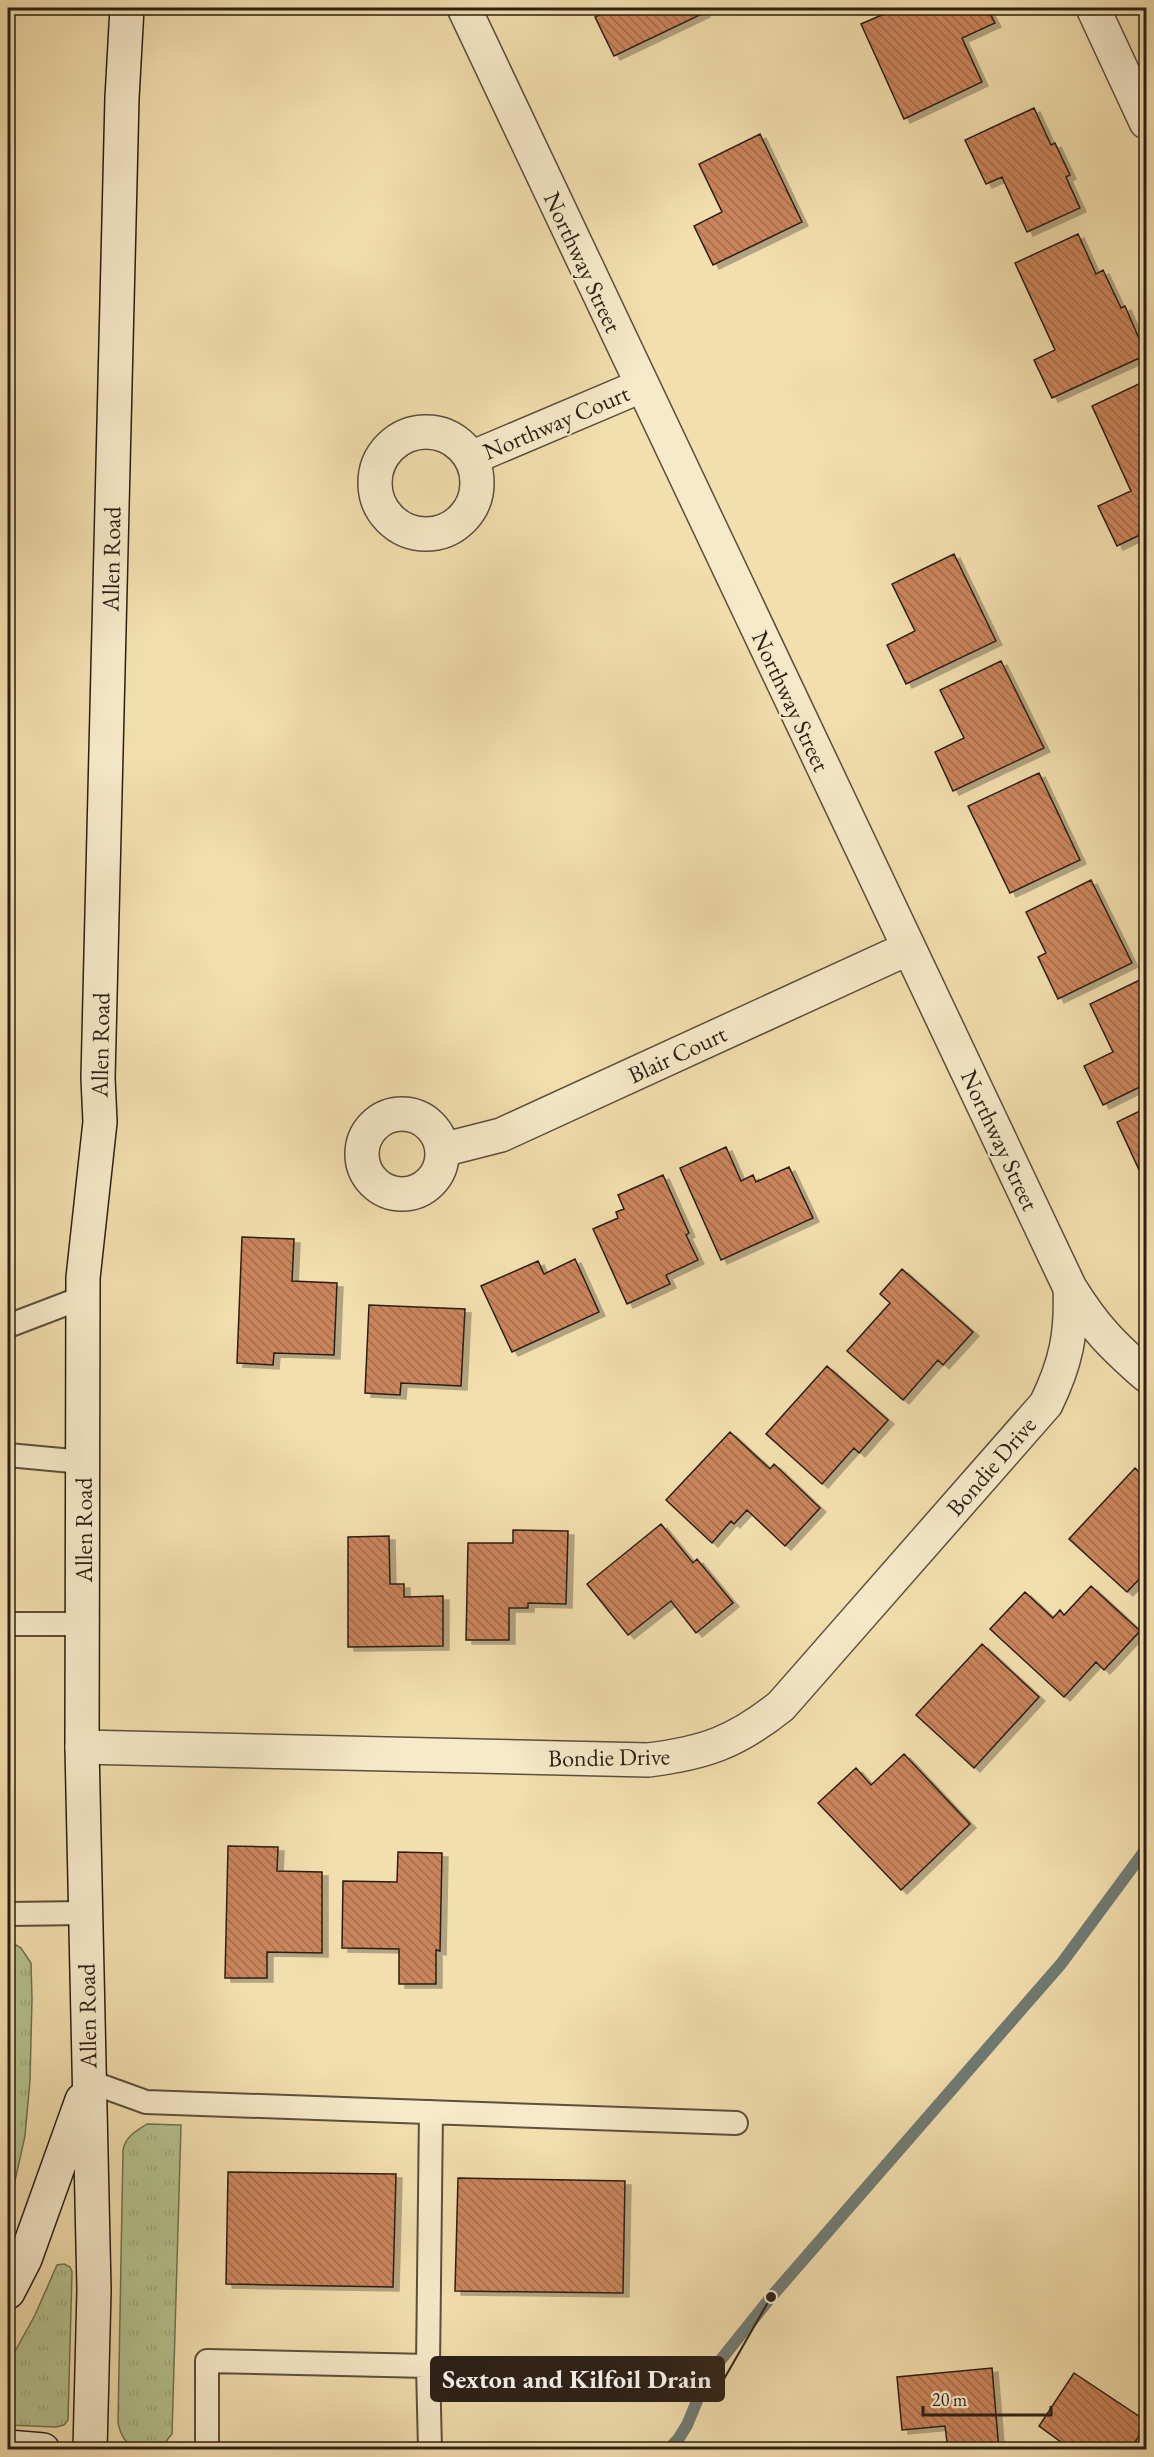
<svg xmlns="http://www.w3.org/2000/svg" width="1154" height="2457" font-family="'EB Garamond',serif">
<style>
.grass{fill:url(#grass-tufts);stroke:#707152;stroke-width:1.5}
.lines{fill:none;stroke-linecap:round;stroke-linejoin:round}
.stream{stroke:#707c75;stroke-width:12}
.building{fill:url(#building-back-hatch);stroke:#2a1f16;stroke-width:1.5;filter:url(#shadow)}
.service-casing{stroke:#5c4f3c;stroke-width:26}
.minor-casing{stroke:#5c4f3c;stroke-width:36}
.secondary-casing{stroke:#2a1f16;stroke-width:36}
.service{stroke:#f7eaca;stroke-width:22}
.minor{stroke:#f7eaca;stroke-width:33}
.secondary{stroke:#f7eaca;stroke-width:33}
.labels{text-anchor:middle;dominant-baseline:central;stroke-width:4.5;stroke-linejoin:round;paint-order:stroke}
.street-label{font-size:24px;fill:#2a1f16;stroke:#f7eaca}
.leader{fill:none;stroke:#2a1f16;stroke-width:2}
.callout-dot{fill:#2a1f16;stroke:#f7eaca;stroke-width:2}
.callout{fill:#2a1f16;stroke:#2a1f16;stroke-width:2}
.callout-label{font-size:26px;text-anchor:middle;font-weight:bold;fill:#fff}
</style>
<defs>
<pattern id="grass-tufts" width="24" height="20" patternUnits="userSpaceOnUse" patternTransform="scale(1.5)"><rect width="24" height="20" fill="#b5c38f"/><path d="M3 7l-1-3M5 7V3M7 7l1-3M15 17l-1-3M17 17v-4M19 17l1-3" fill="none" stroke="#9ca77b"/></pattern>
<pattern id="building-back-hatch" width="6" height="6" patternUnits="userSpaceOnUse" patternTransform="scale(1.5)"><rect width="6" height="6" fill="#cb855b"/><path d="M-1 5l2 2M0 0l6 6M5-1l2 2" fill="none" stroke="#a56c4a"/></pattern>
<filter id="shadow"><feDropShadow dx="6" dy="4" stdDeviation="0" flood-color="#0004"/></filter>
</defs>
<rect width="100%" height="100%" fill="#f3dfae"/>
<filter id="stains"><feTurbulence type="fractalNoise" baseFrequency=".00333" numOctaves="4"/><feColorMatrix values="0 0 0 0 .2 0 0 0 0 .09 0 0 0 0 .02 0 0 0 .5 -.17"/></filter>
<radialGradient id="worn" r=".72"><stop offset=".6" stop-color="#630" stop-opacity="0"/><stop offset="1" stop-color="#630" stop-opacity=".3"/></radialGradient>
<path class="grass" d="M8 1940 21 1948 31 1963 32 1999 30 2080 25 2136 8 2212Z
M147 2124 181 2125 172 2434C169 2437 166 2442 163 2445 154 2452 134 2448 126 2441 121 2436 120 2430 118 2423L123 2150C126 2136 135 2132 147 2124Z
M64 2264 70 2267 72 2272 68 2420 64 2425 56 2427 8 2425V2364L35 2315 57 2265Z"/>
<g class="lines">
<path class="stream" d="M668 2450 679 2438 687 2425 707 2377 771 2297 1061 1964 1146 1849"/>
</g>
<path class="building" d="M614 8H701L704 13 614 56 595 17Z
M898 8H987L995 23 962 38 982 82 904 119 861 24Z
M1034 108 1051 145 1055 143 1070 175 1066 177 1080 208 1027 232 1002 177 986 184 965 140Z
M760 134 802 222 713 265 694 226 722 212 699 164Z
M1078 234 1096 274 1103 270 1121 308 1125 306 1146 355 1052 398 1034 360 1055 350 1015 263Z
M1143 382 1146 388V532L1117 546 1098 506 1131 491 1092 406Z
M954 554 996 641 906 684 887 645 915 631 892 584Z
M1001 661 1044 748 953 791 935 752 964 738 940 690Z
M1039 773 1080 860 1010 893 968 806Z
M1091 880 1132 963 1058 999 1038 957 1046 953 1026 912Z
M1146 977V1084L1103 1105 1084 1066 1113 1052 1090 1004Z
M1146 1108V1185L1117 1122Z
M726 1147 741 1181 753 1175 756 1182 789 1167 813 1218 721 1260 680 1168Z
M663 1175 689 1233 686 1235 698 1260 666 1275 670 1284 627 1304 593 1229 618 1218 616 1212 624 1209 618 1195Z
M242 1237 294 1239 292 1281 337 1283 334 1355 274 1353 273 1365 237 1363Z
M575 1259 599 1312 512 1352 481 1286 538 1261 544 1274Z
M902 1269 973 1332 943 1365 938 1360 903 1400 847 1351 890 1303 880 1294Z
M369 1305 465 1309 461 1386 401 1383 400 1395 365 1393Z
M827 1366 888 1420 859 1453 854 1448 822 1484 766 1434Z
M730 1432 770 1469 774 1464 820 1508 785 1546 747 1510 734 1524 731 1521 712 1543 666 1500Z
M1135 1468 1146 1479V1572L1127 1592 1069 1539Z
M661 1524 693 1563 697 1559 733 1603 696 1633 671 1601 628 1635 587 1584Z
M513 1530 568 1531 566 1604 528 1603V1608H509V1640H466L468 1543H513Z
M389 1536 390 1584H404V1597L443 1596V1646L348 1647V1537Z
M1091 1586 1140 1631 1104 1670 1096 1662 1064 1697 990 1629 1025 1592 1053 1618 1060 1610 1064 1615Z
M982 1644 1039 1697 974 1768 916 1715Z
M904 1754 970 1824 901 1890 818 1803 856 1768 871 1785Z
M228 1846 278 1847 277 1871 322 1872V1953L267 1952V1978H225Z
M398 1852 442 1853 440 1951 436 1950V1984H399V1949L342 1948 343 1881 397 1882Z
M228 2172 396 2174 393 2287 226 2284Z
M458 2178 625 2181 623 2293 455 2291Z
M992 2368 999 2450H948L945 2426 902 2430 897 2377Z
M1074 2373 1146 2421V2425L1130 2450H1072L1039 2426Z"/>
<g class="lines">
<g class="service-casing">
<path id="service" d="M8 1326 84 1297
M8 1455 83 1462
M8 1624H82
M8 1914 85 1913
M88 2081 146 2102 736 2123
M207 2450V2361L428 2366
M430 2450 428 2366 431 2112"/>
</g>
<g class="minor-casing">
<path id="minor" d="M464 8 1070 1288C1094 1327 1112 1345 1146 1375
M1093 8 1146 122
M375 483a51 51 0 1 1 102 0a51 51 0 1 1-102 0Z
M471 458 641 386
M362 1154a40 40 0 1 1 80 0a40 40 0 1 1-80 0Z
M442 1150 501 1135 909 948
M82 1747 648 1760C705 1753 736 1742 781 1706L1046 1404C1066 1363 1072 1334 1070 1288"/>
</g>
<g class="secondary-casing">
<path id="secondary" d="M8 2292 25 2259 82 2100
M8 2447 43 2450
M90 2450 94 2290 82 1747 83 1278 100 1122 98 1078 122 98 127 8"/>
</g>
<use href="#service" class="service"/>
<use href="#minor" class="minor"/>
<use href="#secondary" class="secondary"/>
</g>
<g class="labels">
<g class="street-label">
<text transform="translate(583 262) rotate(65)">Northway Street</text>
<text transform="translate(556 422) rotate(-23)">Northway Court</text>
<text transform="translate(111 559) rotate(-89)">Allen Road</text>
<text transform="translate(791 701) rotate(65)">Northway Street</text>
<text transform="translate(100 1045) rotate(-89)">Allen Road</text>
<text transform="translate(677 1054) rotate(-25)">Blair Court</text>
<text transform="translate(1000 1140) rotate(65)">Northway Street</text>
<text transform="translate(991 1466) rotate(-49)">Bondie Drive</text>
<text transform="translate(83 1530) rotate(-90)">Allen Road</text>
<text transform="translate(609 1757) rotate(-1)">Bondie Drive</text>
<text transform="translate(87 2016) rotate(-91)">Allen Road</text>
</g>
</g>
<path class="leader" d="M771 2297L724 2379"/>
<circle class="callout-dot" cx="771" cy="2297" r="6"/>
<rect class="callout" x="431" y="2357" width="293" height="44" rx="6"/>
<g class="callout-label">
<text x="577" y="2388">Sexton and Kilfoil Drain</text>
</g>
<rect width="1154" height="2457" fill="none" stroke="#f3dfae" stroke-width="30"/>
<rect x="9" y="9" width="1136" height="2439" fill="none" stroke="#2a1f16" stroke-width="3"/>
<rect x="15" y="15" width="1124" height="2427" fill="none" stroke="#2a1f16" stroke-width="1.5"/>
<path d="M923 2406v9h128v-9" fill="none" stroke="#2a1f16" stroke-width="3"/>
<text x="932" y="2406" font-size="18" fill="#2a1f16" stroke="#f7eaca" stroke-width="4.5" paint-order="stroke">20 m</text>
<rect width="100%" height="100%" filter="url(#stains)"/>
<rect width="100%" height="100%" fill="url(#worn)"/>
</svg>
